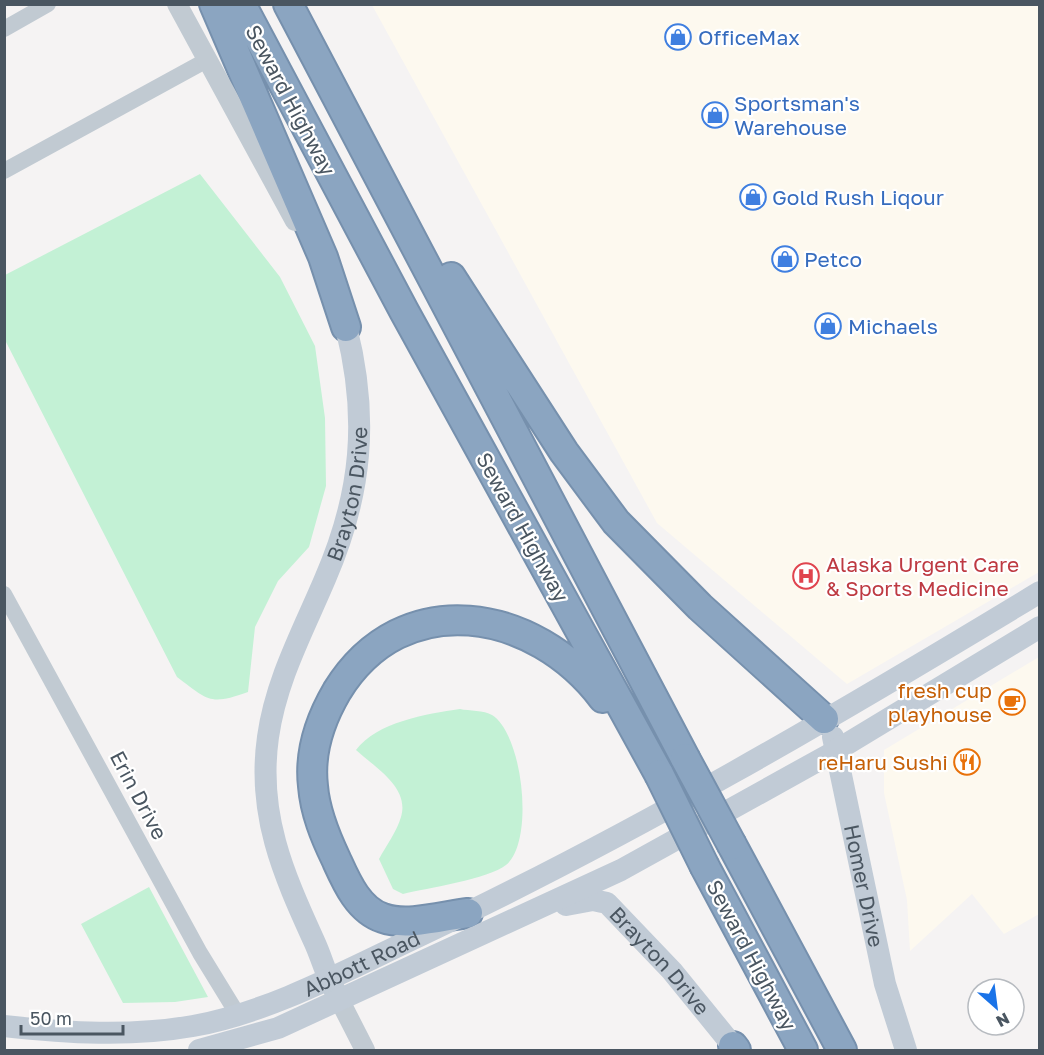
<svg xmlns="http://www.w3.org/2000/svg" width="1044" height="1055" font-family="'Golos Text',sans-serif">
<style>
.commercial{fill:#fdf9ef}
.green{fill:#c3f1d5}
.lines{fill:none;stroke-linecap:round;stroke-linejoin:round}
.motorway-casing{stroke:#7690ad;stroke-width:32}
.minor{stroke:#c1cad2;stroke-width:16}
.tertiary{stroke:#c1cad2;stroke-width:20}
.secondary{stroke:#c1cbd6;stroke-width:22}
.motorway{stroke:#8ba5c1;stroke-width:28}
.motorway-bridge-casing{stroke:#7690ad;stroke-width:32;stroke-linecap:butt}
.motorway-bridge{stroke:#8ba5c1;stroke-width:28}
.labels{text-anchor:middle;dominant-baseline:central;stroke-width:4.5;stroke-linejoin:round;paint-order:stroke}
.shop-label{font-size:21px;fill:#366cbe;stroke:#fff;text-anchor:start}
.street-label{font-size:21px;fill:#4a5661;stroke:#fff}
.health-label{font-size:21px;fill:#be3a42;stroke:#fff;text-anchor:start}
.food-label{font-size:21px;fill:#c56008;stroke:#fff;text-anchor:end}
</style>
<rect width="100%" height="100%" fill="#f5f3f3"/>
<path class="commercial" d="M372 5H1039V572L847 684 657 523Z
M1039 657V914L1004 934 972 894 910 951 907 900 884 793V750Z"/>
<path class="green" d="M200 174 280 277 315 346 325 418 326 486 309 547 278 581 255 627 248 692C209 706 208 700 177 677L5 340V275Z
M460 709C469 711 484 710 492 715 523 734 535 842 506 865 489 879 427 888 403 894L393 889 379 859C386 846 397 831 401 817 410 787 374 767 356 750 377 722 426 714 460 709Z
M149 887 208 997 175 1002 123 1003 81 924Z"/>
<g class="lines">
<g class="motorway-casing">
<path id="motorway" d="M214 4 323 257 346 327
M241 4 404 311 659 774
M288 4 685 758
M451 277 564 452 616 522 700 607 824 719
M732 845 842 1050
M705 867 803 1050
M468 913C443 916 407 927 383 918 358 910 346 881 336 859 325 836 315 812 313 786 309 752 320 720 337 691 403 584 535 608 603 698
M733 1046 736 1050"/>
</g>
<path class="minor" d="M4 29 48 4
M4 171 207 60
M4 594 200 953 238 1015"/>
<path class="tertiary" d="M177 4 295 221
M340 1001 365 1050"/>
<g class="secondary">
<path id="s1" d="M833 737 885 984 906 1050"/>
<path id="s2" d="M566 905 593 900 607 903 672 971 733 1046"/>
<path id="s3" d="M335 991C326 976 322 958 314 941 283 873 257 814 268 737 276 680 303 631 325 579 362 494 369 417 346 327"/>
<path id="s4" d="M4 1026C67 1033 131 1037 193 1026 268 1013 349 969 417 937 631 836 837 715 1040 592"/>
<path d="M199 1050 278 1028 621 870 832 753 1040 627"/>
</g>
<use href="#motorway" class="motorway"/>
<g class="motorway-bridge-casing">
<path id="motorway-bridge" d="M685 758 732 845
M659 774 705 867"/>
</g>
<use href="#motorway-bridge" class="motorway-bridge"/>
</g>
<defs>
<g id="shop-ring" transform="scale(1.35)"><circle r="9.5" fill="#fff" stroke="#3f7fe0" stroke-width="1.5"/><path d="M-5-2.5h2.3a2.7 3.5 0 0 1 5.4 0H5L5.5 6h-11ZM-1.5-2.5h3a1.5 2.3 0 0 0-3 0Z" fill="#3f7fe0"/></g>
<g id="hospital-ring" transform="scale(1.35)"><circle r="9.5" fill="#fff" stroke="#e0444e" stroke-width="1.5"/><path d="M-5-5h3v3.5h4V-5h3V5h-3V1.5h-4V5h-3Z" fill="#e0444e"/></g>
<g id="cafe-ring" transform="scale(1.35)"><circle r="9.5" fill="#fff" stroke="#e8710a" stroke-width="1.5"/><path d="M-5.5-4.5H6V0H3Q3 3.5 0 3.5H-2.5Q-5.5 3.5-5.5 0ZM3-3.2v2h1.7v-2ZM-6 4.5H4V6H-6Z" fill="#e8710a"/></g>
<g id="restaurant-ring" transform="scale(1.35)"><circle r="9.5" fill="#fff" stroke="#e8710a" stroke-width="1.5"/><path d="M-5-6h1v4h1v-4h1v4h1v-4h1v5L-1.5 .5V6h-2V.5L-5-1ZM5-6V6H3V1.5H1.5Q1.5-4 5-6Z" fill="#e8710a"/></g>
</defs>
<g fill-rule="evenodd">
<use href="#shop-ring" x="678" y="37"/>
<use href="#shop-ring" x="715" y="115"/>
<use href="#shop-ring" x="753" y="197"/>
<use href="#shop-ring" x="785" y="259"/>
<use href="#shop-ring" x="828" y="326"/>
<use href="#hospital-ring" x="806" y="576"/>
<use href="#cafe-ring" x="1012" y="702"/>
<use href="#restaurant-ring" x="967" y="762"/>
</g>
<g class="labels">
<g class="shop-label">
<text x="698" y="37">OfficeMax</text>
<text x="734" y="103">Sportsman's<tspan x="734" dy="24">Warehouse</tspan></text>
<text x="772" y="197">Gold Rush Liqour</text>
<text x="804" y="259">Petco</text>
<text x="848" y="326">Michaels</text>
</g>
<g class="street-label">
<text transform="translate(291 100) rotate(62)">Seward Highway</text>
<text stroke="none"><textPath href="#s3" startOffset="524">Brayton Drive</textPath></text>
<text transform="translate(523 527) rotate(61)">Seward Highway</text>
<text transform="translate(139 795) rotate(62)">Erin Drive</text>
<text stroke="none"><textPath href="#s1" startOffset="152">Homer Drive</textPath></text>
<text transform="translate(752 955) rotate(62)">Seward Highway</text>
<text stroke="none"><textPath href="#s2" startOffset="120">Brayton Drive</textPath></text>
<text stroke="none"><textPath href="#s4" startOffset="370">Abbott Road</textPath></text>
</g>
<g class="health-label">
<text x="826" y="564">Alaska Urgent Care<tspan x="826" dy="24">&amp; Sports Medicine</tspan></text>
</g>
<g class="food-label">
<text x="992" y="690">fresh cup<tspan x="992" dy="24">playhouse</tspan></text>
<text x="948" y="762">reHaru Sushi</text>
</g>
</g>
<rect width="1044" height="1055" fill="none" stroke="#4a5661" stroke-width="12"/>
<g transform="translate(996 1007) rotate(152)"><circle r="28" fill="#ffffff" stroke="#b7bbc0" stroke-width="1.5"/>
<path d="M0-4.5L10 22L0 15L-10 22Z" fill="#1a73e8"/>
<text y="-9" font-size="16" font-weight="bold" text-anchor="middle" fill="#4a5661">N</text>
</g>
<path d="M21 1025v9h102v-9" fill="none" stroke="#4a5661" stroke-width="3"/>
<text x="30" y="1025" font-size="18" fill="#4a5661" stroke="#ffffff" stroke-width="4.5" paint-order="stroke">50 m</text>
</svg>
